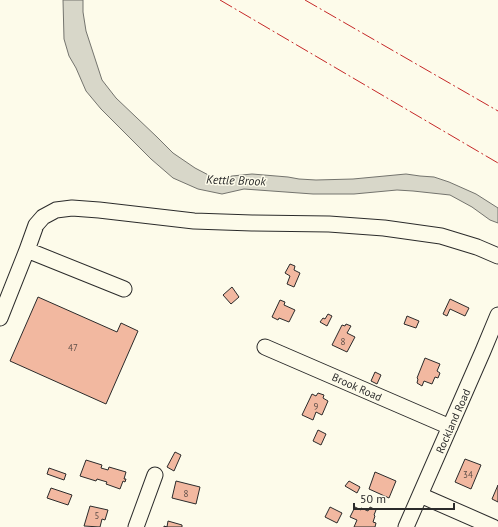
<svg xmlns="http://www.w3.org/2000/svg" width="498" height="527" font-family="'PT Sans',sans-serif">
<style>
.water{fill:#d8d7c9;stroke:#74746e}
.building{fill:#f2b8a0;stroke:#2b2b2b}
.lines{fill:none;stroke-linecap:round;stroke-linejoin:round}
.minor-casing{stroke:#2b2b2b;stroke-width:17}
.minor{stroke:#fdfbea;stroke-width:15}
.power{stroke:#c62828;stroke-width:1;stroke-dasharray:14 3 2 3;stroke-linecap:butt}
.labels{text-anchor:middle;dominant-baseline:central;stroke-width:3;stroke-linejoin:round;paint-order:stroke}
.number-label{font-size:9px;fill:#5d4e48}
.street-label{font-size:11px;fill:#2b2b2b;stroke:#fdfbea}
.water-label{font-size:12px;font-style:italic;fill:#2b2b2b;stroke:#fdfbea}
</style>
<rect width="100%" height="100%" fill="#fdfbea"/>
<path class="water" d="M63 0H83V12L86 31 102 80 116 98 157 137 173 153 195 168 218 180 232 176 252 174 288 177 299 179 316 180 353 179 406 174 420 176 434 177 449 182 476 194 498 208V223L490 220 472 207 450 195 413 191 397 190 354 194H313L244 189 222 194 198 189 173 178 151 159 101 109 86 91 76 68 69 56 64 39Z"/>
<path class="building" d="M290 264 295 266 294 270 300 273 294 287 287 284 290 276 285 273Z
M232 287 239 297 231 304 223 295Z
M38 297 117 332 121 323 138 331 106 404 10 361Z
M450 299 469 308 465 316 450 309 447 316 443 314Z
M280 300 285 302 284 305 295 310 289 322 279 318 278 320 272 317Z
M328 314 332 316 327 326 320 322 323 318 325 319Z
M407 316 419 321 416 328 404 324Z
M346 324 351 326 347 333 355 337 347 352 332 345 342 325 345 326Z
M425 358 440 364 437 371 440 373 438 378 435 377 432 384 424 381 422 386 417 383 418 379 417 378Z
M375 372 381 375 377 384 371 381Z
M318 393 324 395 323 398 328 401 322 415 316 412 313 420 302 415 312 394 316 396Z
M318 430 326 434 321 445 313 441Z
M175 452 181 455 174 471 167 467Z
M465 459 481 465 471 489 455 482Z
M86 460 102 465 101 468 108 470 109 467 126 472 124 479H126L125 482 123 481 120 489 106 484 107 482 97 479 96 481 80 476Z
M49 468 66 474 64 480 47 474Z
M375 472 396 481 389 498 369 489Z
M176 481 200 487 196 504 172 498Z
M349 481 360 487 357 493 345 486Z
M498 485V502L492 499Z
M51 488 72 495 68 505 47 498Z
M90 506 108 510 105 520 102 519 100 527 84 526Z
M330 507 342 513 337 523 325 517Z
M355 507 361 510V508L368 511 370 507 376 510 374 515 375 516 373 522 376 523 375 527H354L357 520 350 517Z
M168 521 182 525V527H164V526L167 527Z"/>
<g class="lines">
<g class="minor-casing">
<path id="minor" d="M27 250 124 289
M0 318 27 250 36 225 43 217 56 210 72 208 99 210 194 221 252 223 329 224 384 228 441 236 477 247 498 256
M265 347 450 427
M420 495 493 527
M136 527 155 475
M406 527 483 351 498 315"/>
</g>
<use href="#minor" class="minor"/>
<path class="power" d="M220 0 498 163
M305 0 498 111"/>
</g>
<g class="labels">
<g class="number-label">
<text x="343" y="341">8</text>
<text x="73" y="347">47</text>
<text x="316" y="406">9</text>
<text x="468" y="474">34</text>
<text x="186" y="493">8</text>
<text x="97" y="515">5</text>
</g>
<g class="street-label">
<text transform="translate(357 387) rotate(24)">Brook Road</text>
<text transform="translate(453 421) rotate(-66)">Rockland Road</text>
</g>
<g class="water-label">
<text transform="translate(236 180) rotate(2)">Kettle Brook</text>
</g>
</g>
<path d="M354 503v6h100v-6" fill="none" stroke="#2b2b2b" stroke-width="2"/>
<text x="360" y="503" font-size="12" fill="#2b2b2b" stroke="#fdfbea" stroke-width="3" paint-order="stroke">50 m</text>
</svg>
